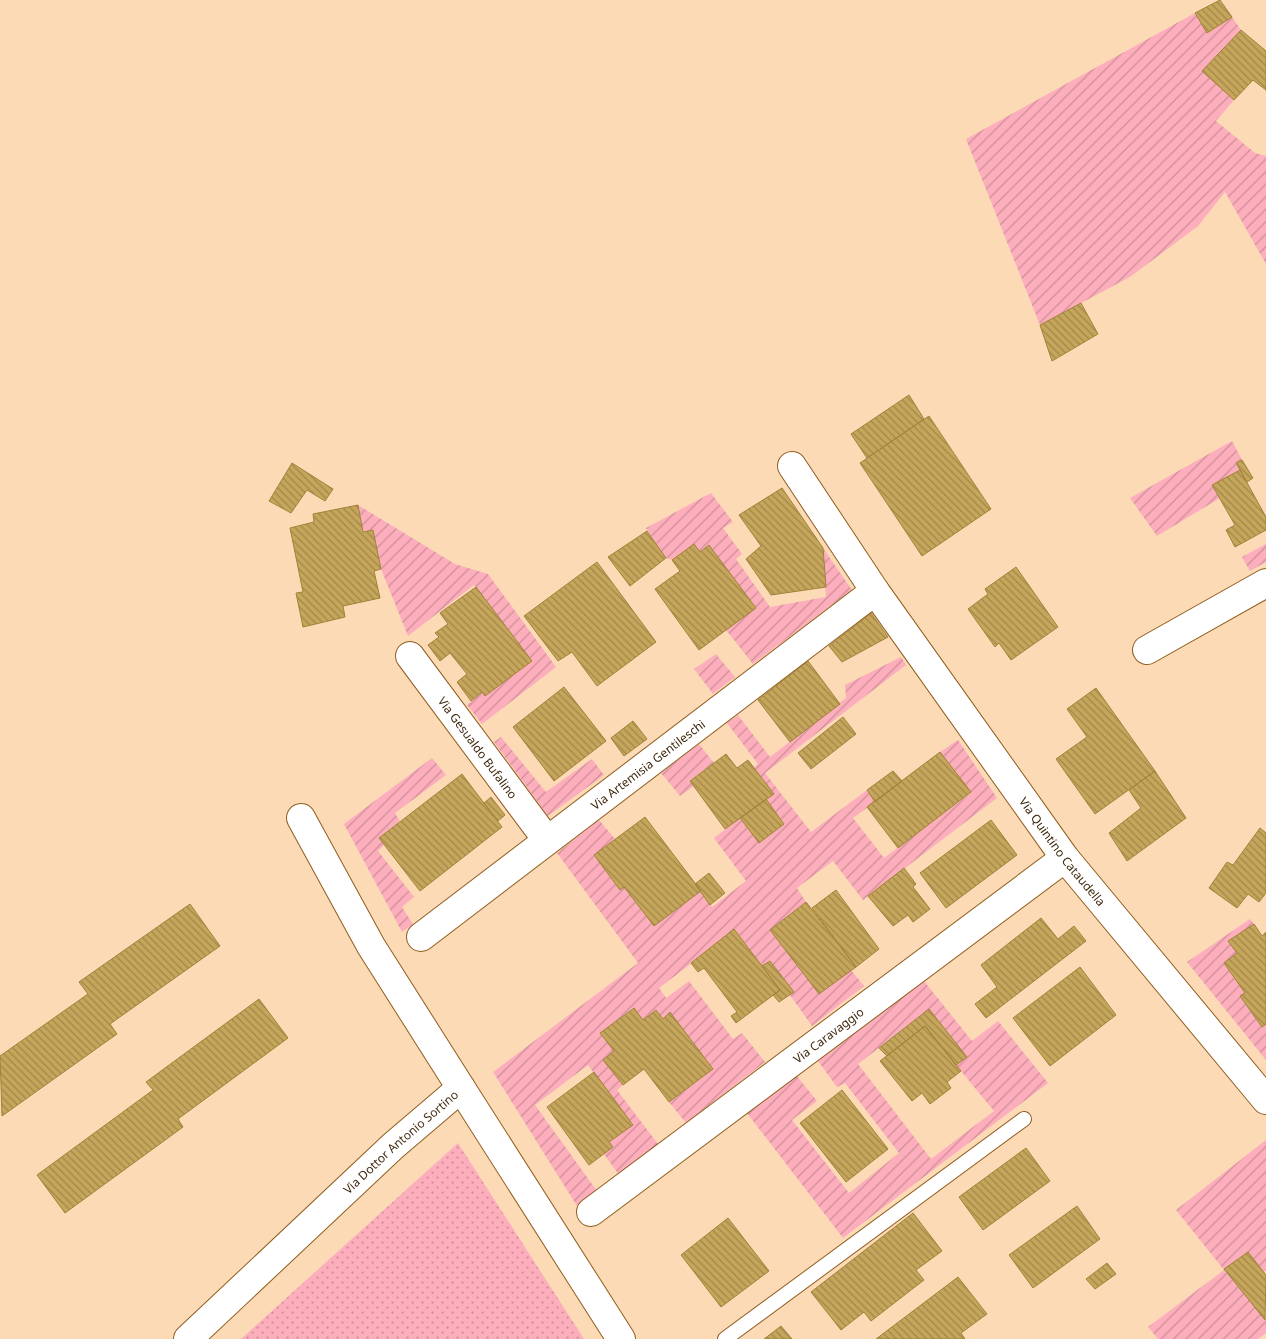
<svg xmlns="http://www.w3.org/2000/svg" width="1266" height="1339" font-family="'Noto Sans',sans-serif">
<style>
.grass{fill:url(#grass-dots)}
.garden{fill:url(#garden-furrows);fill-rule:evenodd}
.building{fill:url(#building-back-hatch);stroke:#a18337}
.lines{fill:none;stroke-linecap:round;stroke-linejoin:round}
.lane-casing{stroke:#905d1e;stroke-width:16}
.street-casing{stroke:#905d1e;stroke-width:30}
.lane{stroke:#fff;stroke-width:14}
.street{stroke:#fff;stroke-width:28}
.labels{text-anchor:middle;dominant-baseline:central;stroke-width:5;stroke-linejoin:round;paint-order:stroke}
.street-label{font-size:12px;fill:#402a10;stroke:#f7ece0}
</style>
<defs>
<pattern id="grass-dots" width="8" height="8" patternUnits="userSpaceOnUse" patternTransform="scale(1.25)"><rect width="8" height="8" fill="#fdaebc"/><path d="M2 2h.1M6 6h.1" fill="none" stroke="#ce8e97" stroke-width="1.8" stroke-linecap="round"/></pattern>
<pattern id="garden-furrows" width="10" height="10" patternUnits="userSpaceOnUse" patternTransform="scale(1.25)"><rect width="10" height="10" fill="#fdaebc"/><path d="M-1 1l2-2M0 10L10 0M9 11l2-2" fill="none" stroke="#ce8e97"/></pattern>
<pattern id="building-back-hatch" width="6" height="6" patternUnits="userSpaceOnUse" patternTransform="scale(1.25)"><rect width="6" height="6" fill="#c5a65b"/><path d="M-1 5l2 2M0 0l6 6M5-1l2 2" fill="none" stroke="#a1874a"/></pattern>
</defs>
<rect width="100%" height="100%" fill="#fcdab6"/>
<path class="grass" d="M458 1143 584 1339H241Z"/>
<path class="garden" d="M1195 13 1207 32 1232 17 1241 30 1202 71 1234 100 1216 121 1255 153 1266 156V264L1225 192 1198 226 1130 277 1040 325 966 139Z
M1232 441 1242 460 1236 464 1240 470 1213 485 1220 498 1157 536 1130 498Z
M711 493 733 522 723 528 742 554 736 559 770 607 826 597 823 548 852 590 753 664 726 630 709 546 700 552 694 544 672 560 666 558 646 528Z
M358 505 455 564 488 574 556 667 482 724 467 705 482 692 485 696 531 661 474 585 408 636 381 569 373 530 363 532Z
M1266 544V562L1250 571 1242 557Z
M716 654 735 677 713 694 694 669Z
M901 657 906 665 765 773 811 832 867 790 875 802 853 818 884 858 971 793 940 752 958 740 997 798 863 900 833 861 797 888 806 902 770 930 851 970 864 986 812 1026 790 995 794 992 770 961 762 966 735 930 659 988 666 998 689 981 733 1039 742 1033 765 1062 686 1123 669 1102 713 1069 670 1013 663 1019 656 1010 643 1020 633 1008 601 1033 614 1051 603 1060 623 1085 617 1090 658 1144 619 1175 604 1154 612 1147 609 1142 632 1124 588 1065 535 1105 597 1191 577 1206 493 1072 638 963 557 853 599 820 615 839 594 856 620 889 624 887 654 926 701 891 712 907 746 881 714 838 740 818 759 843 784 823 766 799 773 794 754 767 758 764 727 723 738 715 770 757 846 698 845 685Z
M501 737 546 792 592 759 604 775 548 816 494 742Z
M699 744 714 763 690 780 694 786 680 796 661 773Z
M432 758 446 775 395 813 400 821 379 838 384 845 378 851 414 897 402 907 413 924 402 932 344 824Z
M1250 919 1254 924 1228 941 1237 953 1224 963 1245 993 1240 996 1262 1027 1266 1024V1060L1187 962Z
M924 981 972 1041 998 1021 1048 1083 843 1238 747 1113 797 1076 817 1101 792 1120 849 1193 899 1153 845 1083 837 1087 818 1061ZM929 1009 967 1057 956 1065 994 1111 931 1159 858 1064Z
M1266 1140V1271H1263L1248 1252 1224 1270 1266 1319V1333L1258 1339H1158L1148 1327 1224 1270 1176 1210Z"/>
<path class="building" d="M1220 0 1232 17 1207 33 1195 13Z
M1241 30 1266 51V90L1253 80 1234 100 1202 71Z
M1081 303 1098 334 1052 361 1040 325Z
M909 395 924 419 867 458 851 434Z
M929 416 991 509 922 556 860 463Z
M1242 460 1253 478 1247 482 1236 463Z
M292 463 333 489 325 501 307 490 291 513 269 501Z
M1240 470 1266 517V530L1235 547 1226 530 1235 525 1212 485Z
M782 488 823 548 826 587 771 595 746 559 761 546 739 515Z
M358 505 363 532 373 530 381 569 374 571 380 598 343 606 345 617 303 627 296 593 303 592 290 528 314 522 313 514Z
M647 531 666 558 630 586 608 557Z
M694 544 700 552 709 545 756 608 699 650 655 589 680 571 672 560Z
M597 562 656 642 597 686 572 652 558 661 524 616Z
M1016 567 1058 627 1011 660 999 643 995 647 968 609 988 594 985 589Z
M476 587 532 661 485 696 482 692 471 701 457 682 467 674 450 653 440 661 428 645 439 637 435 633 448 624 440 613Z
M871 613 888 637 842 662 829 646Z
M808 661 840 704 790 742 758 700Z
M564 687 606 741 554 781 513 727Z
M1096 688 1155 771 1095 814 1056 759 1087 737 1067 709Z
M843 717 856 734 811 769 798 753Z
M633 721 647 739 624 756 611 738Z
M940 752 971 792 898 848 867 807Z
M726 754 737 768 748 760 774 794 725 829 690 781Z
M893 771 902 781 875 802 867 790Z
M1155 771 1186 818 1127 861 1109 833 1141 808 1129 790Z
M462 774 502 827 420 891 379 838Z
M491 797 505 815 498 821 484 803Z
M766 799 784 824 759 843 740 818Z
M645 817 701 891 654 926 624 887 620 890 594 855Z
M991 820 1017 855 946 908 920 873Z
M1260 828 1266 833V893L1259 902 1248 894 1237 908 1209 888 1227 862 1233 865Z
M904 868 916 884 913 887 930 909 913 922 908 915 893 926 868 896Z
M709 873 725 893 710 905 695 884Z
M836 890 879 949 856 967 812 908Z
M806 902 856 967 819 994 770 930Z
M190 904 220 946 110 1024 117 1034 2 1116 0 1056 88 994 79 982Z
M1041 918 1058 939 1074 926 1086 941 986 1018 975 1004 997 987 981 965Z
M1254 924 1262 936 1266 932V1024L1262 1027 1240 996 1245 993 1224 963 1237 953 1228 941Z
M734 929 780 990 736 1023 731 1016 737 1012 704 968 698 972 691 963Z
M770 961 794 992 779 1002 773 995 780 990 762 966Z
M1080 967 1116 1015 1050 1066 1013 1018Z
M259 999 288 1038 178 1119 183 1127 65 1213 37 1175 153 1090 146 1082Z
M634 1008 643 1020 656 1010 663 1019 670 1012 713 1069 669 1102 644 1069 623 1085 603 1060 614 1051 600 1033Z
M929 1009 967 1057 956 1065 925 1026 887 1056 879 1048Z
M925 1026 961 1071 947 1082 951 1088 930 1104 922 1093 912 1101 880 1061Z
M594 1072 633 1125 609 1142 613 1147 589 1165 547 1107Z
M842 1090 888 1149 846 1182 800 1123Z
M1026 1148 1050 1181 983 1230 959 1197Z
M1077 1206 1100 1239 1033 1288 1009 1255Z
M913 1213 942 1251 916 1270 924 1280 871 1321 864 1312 841 1330 811 1292Z
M728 1218 769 1271 721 1307 681 1255Z
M1248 1252 1266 1275 1265 1320 1224 1269Z
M1107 1263 1116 1274 1095 1289 1086 1279Z
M958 1277 987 1314 961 1333 965 1339H876Z
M781 1326 792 1339H764Z"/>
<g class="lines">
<g class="lane-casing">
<path id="lane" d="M725 1339 1024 1119"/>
</g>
<g class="street-casing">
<g id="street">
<path id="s1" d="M792 466 875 591 1065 858 1266 1100"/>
<path d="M1147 650 1266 583"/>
<path id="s2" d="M410 656 547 840"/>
<path d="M301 818 371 946 461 1088"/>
<path id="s3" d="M421 937 875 591"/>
<path id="s4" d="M591 1212 1065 858"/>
<path id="s5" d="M188 1339 393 1146 461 1088 621 1339"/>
</g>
</g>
<use href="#lane" class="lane"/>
<use href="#street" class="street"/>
</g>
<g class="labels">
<g class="street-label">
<text stroke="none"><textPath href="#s2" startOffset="114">Via Gesualdo Bufalino</textPath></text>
<text stroke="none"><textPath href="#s3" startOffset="285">Via Artemisia Gentileschi</textPath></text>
<text stroke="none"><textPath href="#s1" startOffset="471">Via Quintino Cataudella</textPath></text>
<text stroke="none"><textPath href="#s4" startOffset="296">Via Caravaggio</textPath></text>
<text stroke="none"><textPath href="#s5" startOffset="290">Via Dottor Antonio Sortino</textPath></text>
</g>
</g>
</svg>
